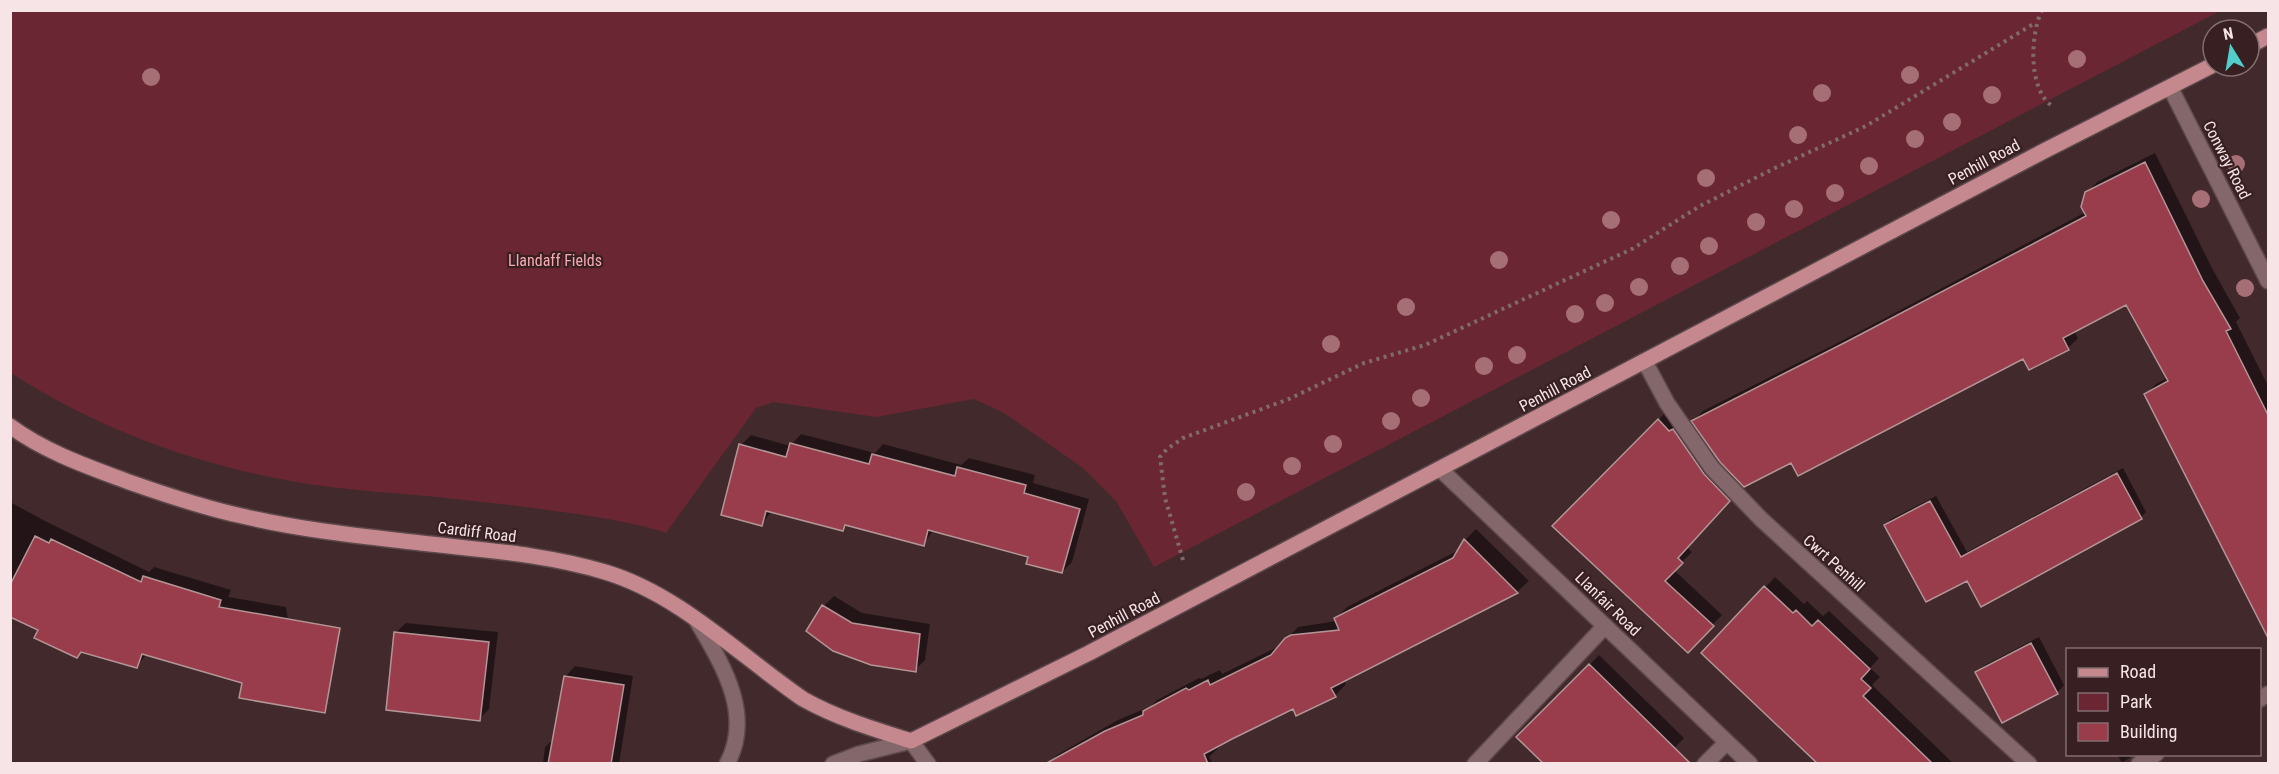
<svg xmlns="http://www.w3.org/2000/svg" width="2279" height="774" font-family="'Roboto Condensed',sans-serif">
<style>
.green{fill:#6a2733}
.shadow{fill:#0007}
.building{fill:#993d4c;stroke:#b49597;stroke-width:1.5}
.lines{fill:none;stroke-linecap:round;stroke-linejoin:round}
.lane-casing{stroke:#5d484b;stroke-width:18}
.street-casing{stroke:#5d484b;stroke-width:18}
.secondary-casing{stroke:#5d484b;stroke-width:18}
.primary-casing{stroke:#5d484b;stroke-width:18}
.path{stroke:#816a6c;stroke-width:4;stroke-dasharray:3 4.5;stroke-linecap:butt}
.lane{stroke:#84676a;stroke-width:15}
.street{stroke:#84676a;stroke-width:15}
.secondary{stroke:#84676a;stroke-width:15}
.primary{stroke:#c5888f;stroke-width:15}
.tree{fill:#a66f75}
.labels{text-anchor:middle;dominant-baseline:central;stroke-width:4.5;stroke-linejoin:round;paint-order:stroke}
.street-label{font-size:16px;fill:#f6e4e6;stroke:#371f22}
.park-label{font-size:16px;fill:#f7a9b1;stroke:#371f22}
</style>
<rect width="100%" height="100%" fill="#42292b"/>
<path class="green" d="M10 11 11 10 2220 11 1154 567 1116 501 1083 468 1004 413 974 399 876 417 773 402 756 408 666 533C637 523 607 519 577 514 530 507 484 502 437 497 383 492 328 489 275 478 180 459 92 425 11 373Z"/>
<path class="shadow" d="M2155 153 2213 270 2240 318 2236 322 2268 386V633L2146 394 2156 384 2167 378 2127 303 2074 331 2078 338 2068 348 2023 357 1792 460 1693 421 1703 411 1857 333 2086 212 2087 192 2097 182Z
M1668 410 1739 490 1687 547 1692 552 1674 570 1722 615 1688 650 1554 526Z
M801 434 875 453 883 444 961 465 969 458 1035 475 1033 483 1089 499 1072 562 1062 572 1030 555 934 530 923 544 848 524 843 529 772 511 761 525 741 445 751 435 790 446Z
M2123 468 2146 512 2141 517 1967 579 1885 525 1891 519 1936 496 1967 552Z
M10 502 45 521 149 572 154 567 231 590 228 597 286 607 299 695 243 682 147 654 136 667 83 651 77 656 40 630 10 616Z
M1476 529 1529 581 1517 592 1344 680 1346 684 1335 696 1293 707 1217 746 1218 748 1209 757 1213 764H1048L1057 755 1118 720 1151 706 1157 700 1199 678 1201 679 1220 670 1222 674 1280 646 1298 627 1337 621 1336 618 1347 607 1459 550 1465 540Z
M1775 577 1804 604 1807 601 1823 616 1829 611 1879 658 1870 668 1880 677 1872 685 1954 764H1820L1703 653Z
M834 596 862 613 930 624 925 660 915 670 824 606Z
M406 623 498 632 489 709 479 719 395 633Z
M2039 637 2064 685 2057 693 1977 672 1985 665Z
M1599 655 1684 738 1659 764 1518 737Z
M575 666 633 676 619 764H543L545 747 556 737 565 677Z
M2117 754H2135L2122 763Z"/>
<path class="building" d="M2145 162 2203 281 2231 329 2226 331 2268 415V638L2144 394 2168 381 2126 305 2063 338 2069 350 2029 370 2023 359 1798 476 1791 463 1744 487 1720 462 1691 421 1846 342 2086 216 2081 207 2085 192Z
M1658 419 1669 431 1673 429 1704 474 1730 501 1678 558 1683 563 1665 581 1714 626 1688 653 1552 526Z
M790 443 869 464 872 454 955 476 957 467 1026 485 1024 493 1080 509 1062 573 1026 564 1028 557 928 530 924 546 845 525 843 531 766 511 762 526 721 515 739 444 786 457Z
M2117 473 2142 519 1981 607 1967 581 1926 602 1884 525 1930 501 1961 557Z
M35 536 49 543 51 539 141 582 143 576 221 600 219 607 340 628 325 713 239 698 242 683 142 654 137 668 81 652 77 658 34 638 38 630 10 617V585Z
M1464 539 1518 593 1331 688 1336 697 1296 716 1293 709 1232 739 1204 754 1208 764H1045L1105 731 1143 715V711L1186 688 1189 690 1208 680 1210 685 1271 655 1285 638 1291 635 1339 630 1334 618 1453 558Z
M1764 586 1793 613 1796 610 1812 626 1818 620 1870 669 1861 679 1871 688 1863 696 1933 764H1818L1701 653Z
M822 605 852 623 920 634 916 672 871 665 833 651 806 631Z
M394 632 489 642 480 721 386 710Z
M2031 643 2058 694 2002 723 1975 672Z
M1589 664 1633 707 1691 764H1544L1516 737Z
M564 676 624 685 611 764H548Z"/>
<g class="lines">
<g class="lane-casing">
<path id="lane" d="M1645 362 1667 403 1712 468 1761 519 2029 764
M2260 699 2268 694
M1475 764 1605 626
M2139 764 2156 754"/>
</g>
<g class="street-casing">
<path id="street" d="M2170 87 2268 281
M1441 470 1750 764
M1705 764 1727 742"/>
</g>
<g class="secondary-casing">
<path id="secondary" d="M697 621C722 664 754 714 727 764
M833 764 859 754 911 741 928 764"/>
</g>
<g class="primary-casing">
<path id="primary" d="M2249 46 2268 36
M10 426C45 452 89 467 129 482 166 495 204 508 242 516 301 530 361 536 421 543 482 550 546 554 605 572 679 594 739 655 803 699 837 718 873 729 911 741L1089 653 2044 151 2213 65"/>
</g>
<path class="path" d="M2042 10C2030 35 2028 89 2052 106
M1183 560 1165 498 1160 457 1167 449 1183 438 1289 399 1364 363 1425 345 1632 249 1700 206 1773 169 1866 126 2035 23"/>
<use href="#lane" class="lane"/>
<use href="#street" class="street"/>
<use href="#secondary" class="secondary"/>
<use href="#primary" class="primary"/>
</g>
<g class="tree">
<circle cx="2077" cy="59" r="9"/>
<circle cx="1910" cy="75" r="9"/>
<circle cx="151" cy="77" r="9"/>
<circle cx="1822" cy="93" r="9"/>
<circle cx="1992" cy="95" r="9"/>
<circle cx="1952" cy="122" r="9"/>
<circle cx="1798" cy="135" r="9"/>
<circle cx="1915" cy="139" r="9"/>
<circle cx="2236" cy="164" r="9"/>
<circle cx="1869" cy="166" r="9"/>
<circle cx="1706" cy="178" r="9"/>
<circle cx="1835" cy="193" r="9"/>
<circle cx="2201" cy="199" r="9"/>
<circle cx="1794" cy="209" r="9"/>
<circle cx="1611" cy="220" r="9"/>
<circle cx="1756" cy="222" r="9"/>
<circle cx="1709" cy="246" r="9"/>
<circle cx="1499" cy="260" r="9"/>
<circle cx="1680" cy="266" r="9"/>
<circle cx="1639" cy="287" r="9"/>
<circle cx="2245" cy="288" r="9"/>
<circle cx="1605" cy="303" r="9"/>
<circle cx="1406" cy="307" r="9"/>
<circle cx="1575" cy="314" r="9"/>
<circle cx="1331" cy="344" r="9"/>
<circle cx="1517" cy="355" r="9"/>
<circle cx="1484" cy="366" r="9"/>
<circle cx="1421" cy="398" r="9"/>
<circle cx="1391" cy="421" r="9"/>
<circle cx="1333" cy="444" r="9"/>
<circle cx="1292" cy="466" r="9"/>
<circle cx="1246" cy="492" r="9"/>
</g>
<g class="labels">
<g class="street-label">
<text transform="translate(2227 160) rotate(63)">Conway Road</text>
<text transform="translate(1984 162) rotate(-28)">Penhill Road</text>
<text transform="translate(1555 389) rotate(-28)">Penhill Road</text>
<text transform="translate(477 532) rotate(7)">Cardiff Road</text>
<text transform="translate(1834 563) rotate(42)">Cwrt Penhill</text>
<text transform="translate(1608 604) rotate(44)">Llanfair Road</text>
<text transform="translate(1124 615) rotate(-28)">Penhill Road</text>
</g>
<g class="park-label">
<text x="555" y="260">Llandaff Fields</text>
</g>
</g>
<rect width="2279" height="774" fill="none" stroke="#f6e4e6" stroke-width="24"/>
<rect x="2066" y="648" width="195" height="108" fill="#371f22" stroke="#836e70" stroke-width="1.5"/>
<rect x="2078" y="668" width="30" height="9" fill="#c5888f" stroke="#836e70" stroke-width="1.5"/>
<text x="2120" y="678" font-size="18" fill="#f6e4e6">Road</text>
<rect x="2078" y="693" width="30" height="18" fill="#6a2733" stroke="#836e70" stroke-width="1.5"/>
<text x="2120" y="708" font-size="18" fill="#f6e4e6">Park</text>
<rect x="2078" y="723" width="30" height="18" fill="#993d4c" stroke="#836e70" stroke-width="1.5"/>
<text x="2120" y="738" font-size="18" fill="#f6e4e6">Building</text>
<g transform="translate(2231 48) rotate(349)"><circle r="28" fill="#371f22" stroke="#836e70" stroke-width="1.5"/>
<path d="M0-4.5L10 22L0 15L-10 22Z" fill="#53cdca"/>
<text y="-9" font-size="16" font-weight="bold" text-anchor="middle" fill="#f6e4e6">N</text>
</g>
</svg>
